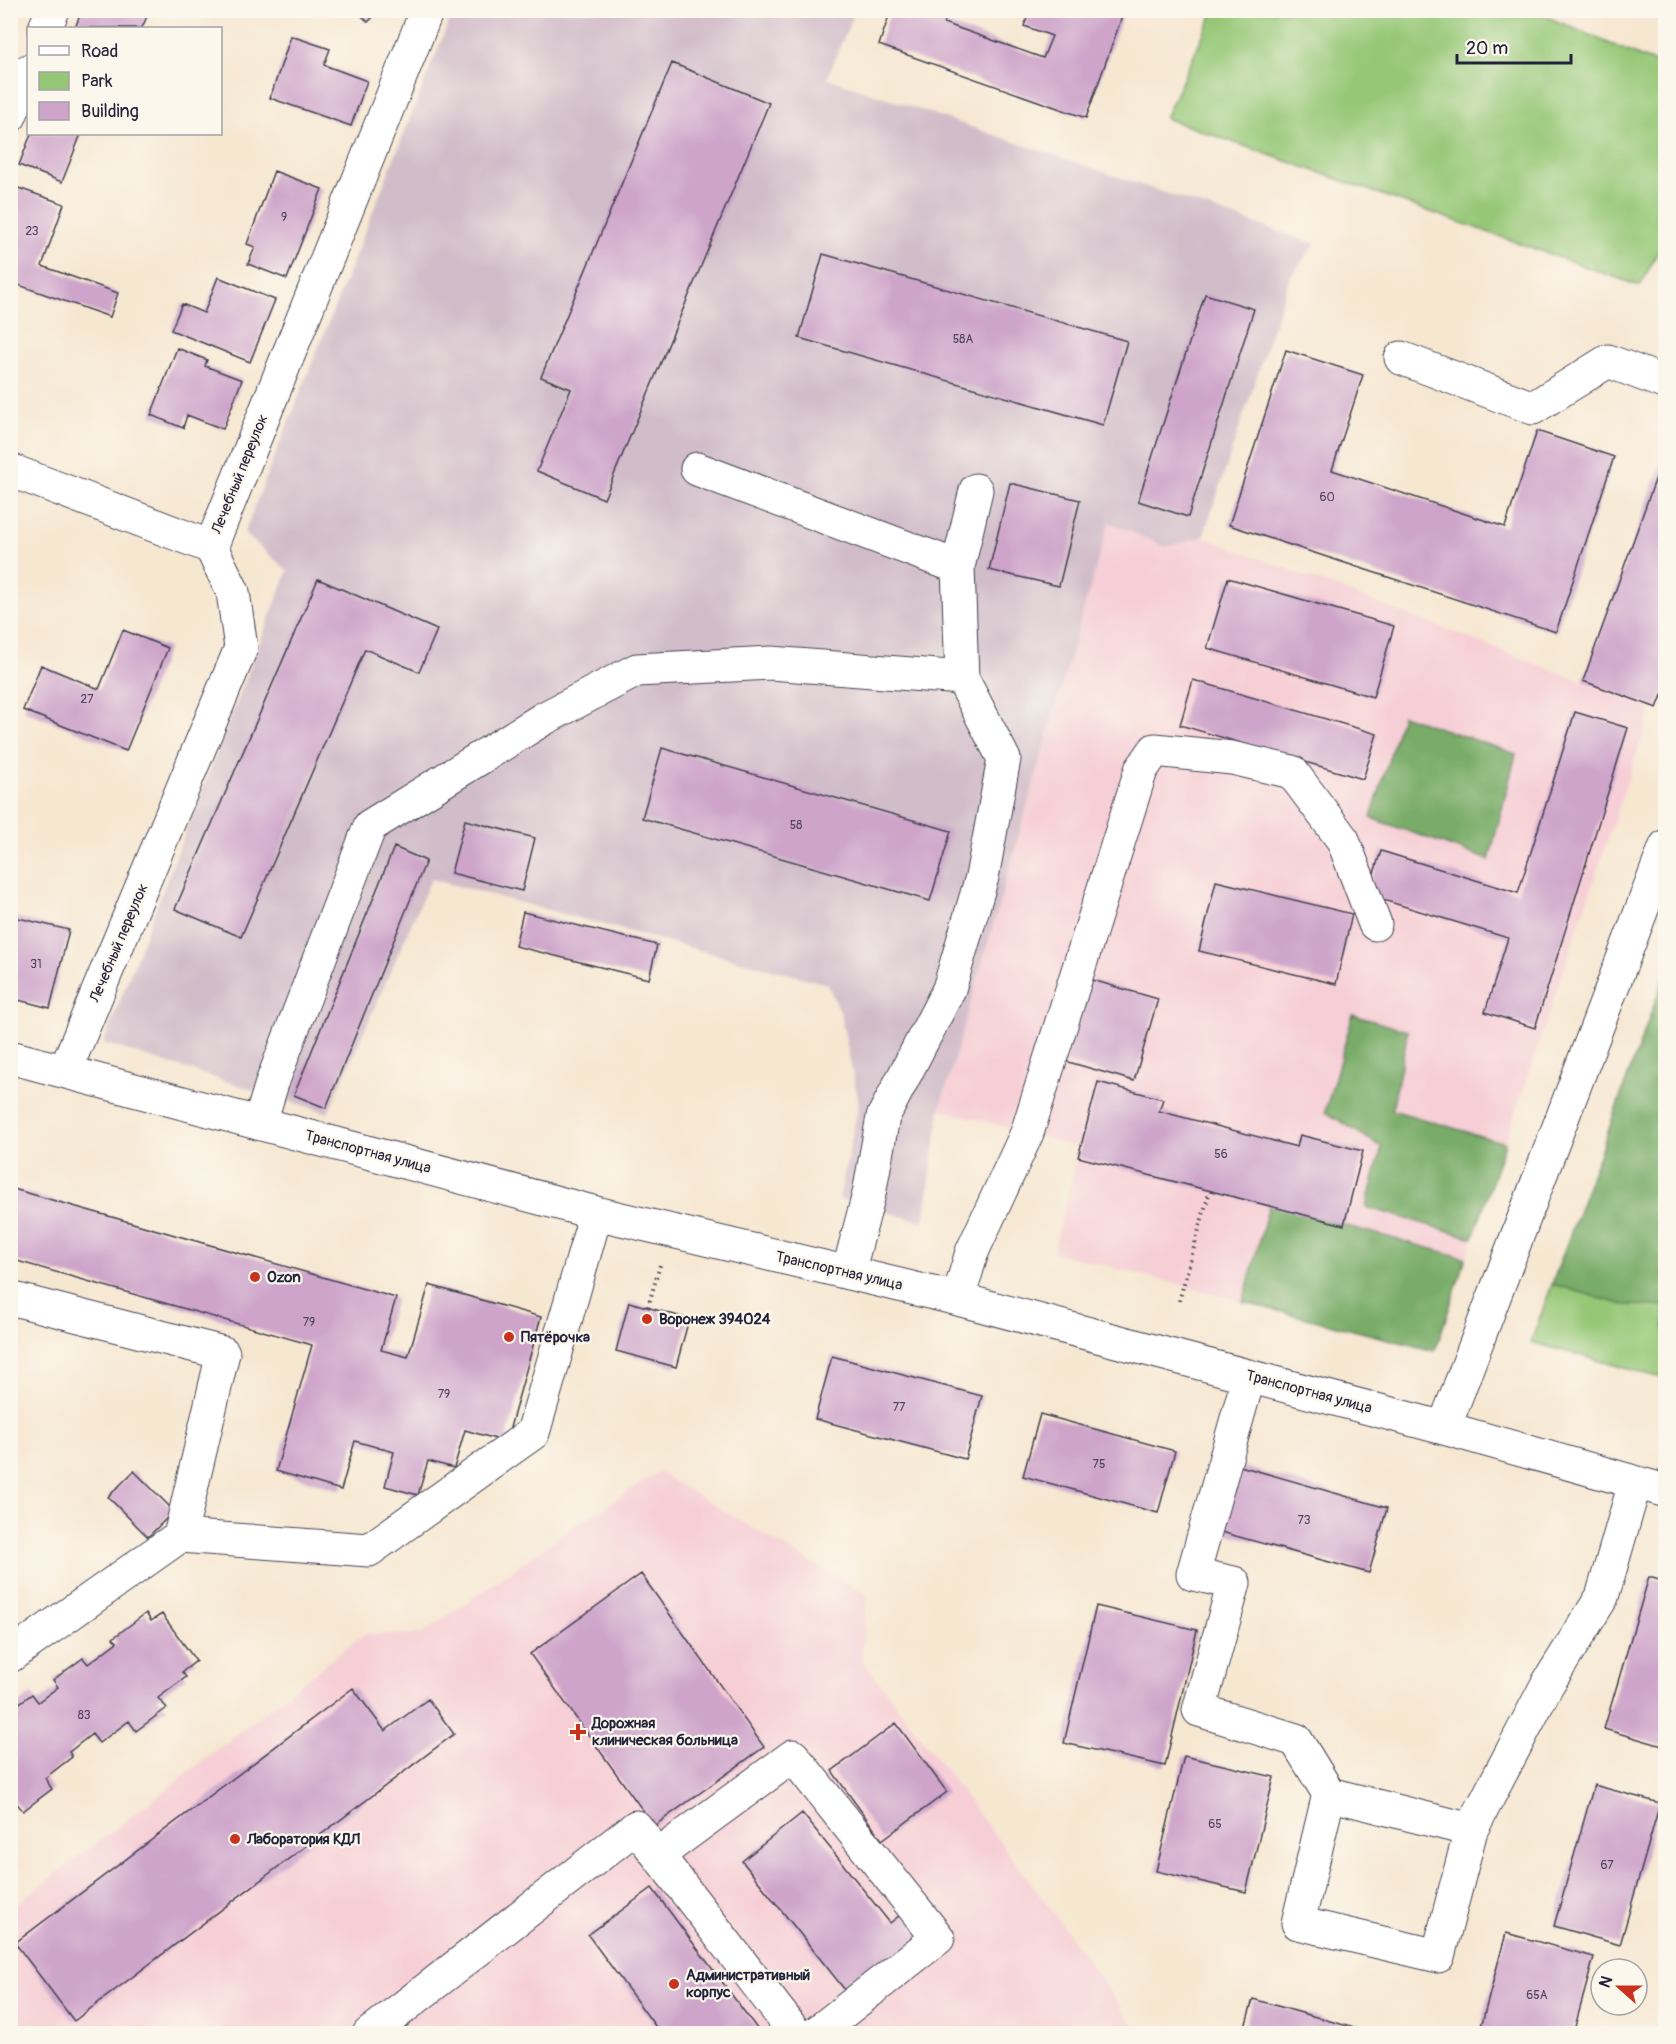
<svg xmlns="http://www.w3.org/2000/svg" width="1676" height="2044" font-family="Pangolin,sans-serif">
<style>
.built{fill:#f6cfd6}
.industrial{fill:#d1bdc9}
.green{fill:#95c776;stroke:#5c7458;stroke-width:1.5}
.forest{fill:#78ac67;stroke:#4d6751;stroke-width:1.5}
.building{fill:#cea4ca}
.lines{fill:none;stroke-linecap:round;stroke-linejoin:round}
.minor-casing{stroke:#424052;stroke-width:35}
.path{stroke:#424052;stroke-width:4;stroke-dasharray:1.5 4.5;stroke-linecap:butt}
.minor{stroke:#fff;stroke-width:33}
.poi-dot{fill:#c8321e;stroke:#fbf7ec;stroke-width:2}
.labels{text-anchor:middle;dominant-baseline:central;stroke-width:4.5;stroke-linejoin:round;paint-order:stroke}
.number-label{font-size:12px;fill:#4d425f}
.street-label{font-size:15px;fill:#22223b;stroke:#fbf7ec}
.poi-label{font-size:15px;font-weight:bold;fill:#22223b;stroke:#fbf7ec;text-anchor:start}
</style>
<rect width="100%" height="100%" fill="#fbf7ec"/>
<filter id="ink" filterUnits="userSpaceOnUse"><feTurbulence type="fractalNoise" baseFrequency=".0167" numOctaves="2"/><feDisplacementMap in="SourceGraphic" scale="12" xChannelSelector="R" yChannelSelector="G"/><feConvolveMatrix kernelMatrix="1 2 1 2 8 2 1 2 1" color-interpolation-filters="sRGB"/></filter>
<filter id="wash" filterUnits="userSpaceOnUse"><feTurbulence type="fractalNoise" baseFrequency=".008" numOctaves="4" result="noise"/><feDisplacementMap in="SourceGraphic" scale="24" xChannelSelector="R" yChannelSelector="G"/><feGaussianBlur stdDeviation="1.35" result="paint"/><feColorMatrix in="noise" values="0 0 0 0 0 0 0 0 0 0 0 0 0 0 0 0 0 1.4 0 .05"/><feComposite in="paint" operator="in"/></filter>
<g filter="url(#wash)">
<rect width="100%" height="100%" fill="#f6e7d1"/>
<path class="built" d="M1109 521 1166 547 1203 537 1652 708 1435 1351 1053 1252 1080 1148 940 1109Z
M658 1472 868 1596 861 1658 1055 1915 1139 2033 11 2034V1908L144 1807 364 1634H422L572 1528Z"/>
<path class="industrial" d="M453 11H855L827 78 1315 244 1290 277 1203 537 1166 547 1109 522 940 1109 924 1222 839 1199 859 1104 840 1011 827 984 431 879 328 1113 103 1043 288 571 244 533Z"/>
<path class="green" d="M1214 11H1533L1665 67V238L1640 286 1165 118Z
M1665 975V1379L1531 1342Z"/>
<path class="forest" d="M1402 715 1516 754 1489 860 1371 818Z
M1665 975V1306L1624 1305 1552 1284Z
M1353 1015 1408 1031 1392 1110 1505 1143 1473 1238 1366 1207 1382 1147 1325 1112Z
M1269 1205 1466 1258 1435 1351 1243 1302Z"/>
<g id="blocks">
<path class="building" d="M82 10H139L148 14 142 28H75Z
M356 10H380L368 22Z
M891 10H949L944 23 1043 58 1052 36 1024 26 1030 10 1124 11 1086 118 879 45Z
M291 36 330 49 324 65 367 81 351 126 270 98Z
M672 63 769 103 604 499 537 471 571 389 541 377Z
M31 134H81L62 182 19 165Z
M274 171 322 189 287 279 248 264 255 247 247 244Z
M10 185 64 204 42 266 118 293 110 317 10 282V272L14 260 10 259Z
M823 254 1127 341 1103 425 799 338Z
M218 277 275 300 250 362 171 330 182 304 204 313Z
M1205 294 1254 309 1188 517 1138 501Z
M177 348 207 360 205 366 242 380 223 429 187 415 183 428 151 415Z
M1286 350 1363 375 1332 470 1505 527 1537 431 1614 457 1556 632 1229 525Z
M1663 458 1666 459V685L1657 708 1583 681Z
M1010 483 1080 500 1059 586 989 570Z
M1228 578 1394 626 1373 697 1207 648Z
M318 579 437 630 419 672 365 649 241 937 175 909Z
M123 630 168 648 126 751 23 710 41 665 99 689Z
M1193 680 1377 734 1363 779 1180 725Z
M1575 712 1628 728 1535 1028 1485 1012 1508 938 1367 895 1381 851 1518 893Z
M662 748 951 831 930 901 642 818Z
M465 820 535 838 522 891 451 873Z
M394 847 426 861 326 1108 294 1095Z
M1216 881 1352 914 1336 984 1199 951Z
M523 912 657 945 649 979 515 946Z
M10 916 69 930 50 1008 10 998Z
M1089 979 1158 999 1134 1081 1065 1061Z
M1098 1082 1163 1099 1159 1111 1297 1147 1300 1135 1363 1151 1344 1225 1078 1157Z
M10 1188 396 1298 381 1350 408 1357 429 1285 541 1317 506 1442 465 1430 454 1468 428 1461 418 1495 385 1486 394 1452 355 1441 341 1490 276 1471 312 1345 10 1259Z
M629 1302 689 1319 676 1367 616 1351Z
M832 1356 982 1396 965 1459 815 1419Z
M1040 1414 1175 1451 1158 1513 1023 1476Z
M1240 1466 1387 1508 1369 1573 1221 1532Z
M134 1471 174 1511 148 1537 108 1497Z
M641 1574 764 1747 654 1826 530 1654Z
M1649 1577 1666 1582V1747L1604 1729Z
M1096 1606 1197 1630 1165 1766 1064 1743Z
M146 1613 151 1621 162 1614 196 1661 182 1672 186 1677 158 1698 167 1708 136 1731 129 1721 99 1743 92 1734 69 1752 72 1757 45 1778 52 1789 23 1811 15 1801 10 1804V1710L32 1694 38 1702 58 1687 53 1680 83 1658 88 1664 117 1642 113 1638Z
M353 1688 385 1731 428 1699 454 1734 74 2021 15 1943Z
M896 1723 947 1792 882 1840 832 1771Z
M1184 1756 1274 1777 1246 1892 1156 1871Z
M1594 1785 1660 1803 1620 1945 1554 1926Z
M802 1813 890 1923 904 1912 923 1935 849 1995 742 1861Z
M652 1888 761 2034H661L588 1935Z
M1506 1933 1594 1957 1573 2034H1479Z
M1253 1999 1372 2033V2034H1243Z"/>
</g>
</g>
<g filter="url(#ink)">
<use href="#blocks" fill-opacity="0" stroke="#424052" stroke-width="1.5"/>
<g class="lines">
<g class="minor-casing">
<path id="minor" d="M45 28 53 10
M10 116 28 71
M1401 358 1533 408 1608 361 1666 383
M697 469 958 567
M10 470 211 547
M962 678 958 567 976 490
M10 1057 596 1213 958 1299 1444 1428 1666 1491
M65 1071 241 648 233 592 211 547 427 10
M260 1123 272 1083 370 826 543 719 637 670 771 663 962 678 1004 759 982 877 949 989 883 1117 869 1194 848 1273
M10 1298 223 1353 180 1536 10 1656
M958 1299 972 1252 1027 1133 1141 770 1155 750 1232 758 1292 772 1343 840 1375 924
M1249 1376 1193 1574 1234 1583 1199 1710 1296 1740 1329 1794
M1444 1428 1666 846
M180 1536 369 1550 533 1433 596 1213
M1471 1830 1329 1794 1298 1923 1438 1956 1471 1830 1547 1685 1602 1597 1635 1483
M658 1855 793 1756 938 1938 815 2034
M369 2034 636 1827 796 2034"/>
</g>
<path class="path" d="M1179 1301 1210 1190
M648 1307 660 1265"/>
<use href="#minor" class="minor"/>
</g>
</g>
<g class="poi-dot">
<circle cx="255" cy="1277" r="6"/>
<circle cx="647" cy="1319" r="6"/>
<circle cx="509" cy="1337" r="6"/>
<path d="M575 1723h6v6h6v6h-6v6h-6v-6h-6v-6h6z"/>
<circle cx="235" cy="1839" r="6"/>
<circle cx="674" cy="1984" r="6"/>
</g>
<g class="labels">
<g class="number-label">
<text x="284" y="217">9</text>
<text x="32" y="231">23</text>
<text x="963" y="339">58А</text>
<text x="1327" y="497">60</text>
<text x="87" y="699">27</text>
<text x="796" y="825">58</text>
<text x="36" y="964">31</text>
<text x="1221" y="1154">56</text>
<text x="309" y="1322">79</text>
<text x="444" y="1394">79</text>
<text x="899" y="1407">77</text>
<text x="1099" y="1464">75</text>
<text x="1304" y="1520">73</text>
<text x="84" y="1715">83</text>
<text x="1215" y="1824">65</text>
<text x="1607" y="1865">67</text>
<text x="1537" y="1995">65А</text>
</g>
<g class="street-label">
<text transform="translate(240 474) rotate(-68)">Лечебный переулок</text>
<text transform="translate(119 943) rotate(-67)">Лечебный переулок</text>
<text transform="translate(368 1152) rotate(15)">Транспортная улица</text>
<text transform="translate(839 1271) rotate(13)">Транспортная улица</text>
<text transform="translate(1309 1392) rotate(15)">Транспортная улица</text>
</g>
<g class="poi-label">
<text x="267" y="1277">Ozon</text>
<text x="659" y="1319">Воронеж 394024</text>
<text x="521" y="1337">Пятёрочка</text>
<text x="592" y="1723">Дорожная<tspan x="592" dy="17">клиническая больница</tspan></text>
<text x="247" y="1839">Лаборатория КДЛ</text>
<text x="686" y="1975">Административный<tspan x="686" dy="17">корпус</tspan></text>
</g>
</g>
<rect width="1676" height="2044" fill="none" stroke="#fbf7ec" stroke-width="36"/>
<rect x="27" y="27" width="195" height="108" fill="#fbf7ec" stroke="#a4a2a5" stroke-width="1.5"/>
<rect x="39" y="46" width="30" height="9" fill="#ffffff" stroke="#a4a2a5" stroke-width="1.5"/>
<text x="81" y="57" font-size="18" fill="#22223b">Road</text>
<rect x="39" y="72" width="30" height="18" fill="#95c776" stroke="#a4a2a5" stroke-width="1.5"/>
<text x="81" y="87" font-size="18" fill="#22223b">Park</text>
<rect x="39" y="102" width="30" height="18" fill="#cea4ca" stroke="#a4a2a5" stroke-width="1.5"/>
<text x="81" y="117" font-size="18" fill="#22223b">Building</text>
<g transform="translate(1619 1987) rotate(291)"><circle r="28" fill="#fbf7ec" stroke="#a4a2a5" stroke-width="1.5"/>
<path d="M0-4.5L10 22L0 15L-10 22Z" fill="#c8321e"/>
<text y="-9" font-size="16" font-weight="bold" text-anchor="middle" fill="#22223b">N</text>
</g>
<path d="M1457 54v9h114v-9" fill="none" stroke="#22223b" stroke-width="3"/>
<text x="1466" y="54" font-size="18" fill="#22223b" stroke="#fbf7ec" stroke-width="4.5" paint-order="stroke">20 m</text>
</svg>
